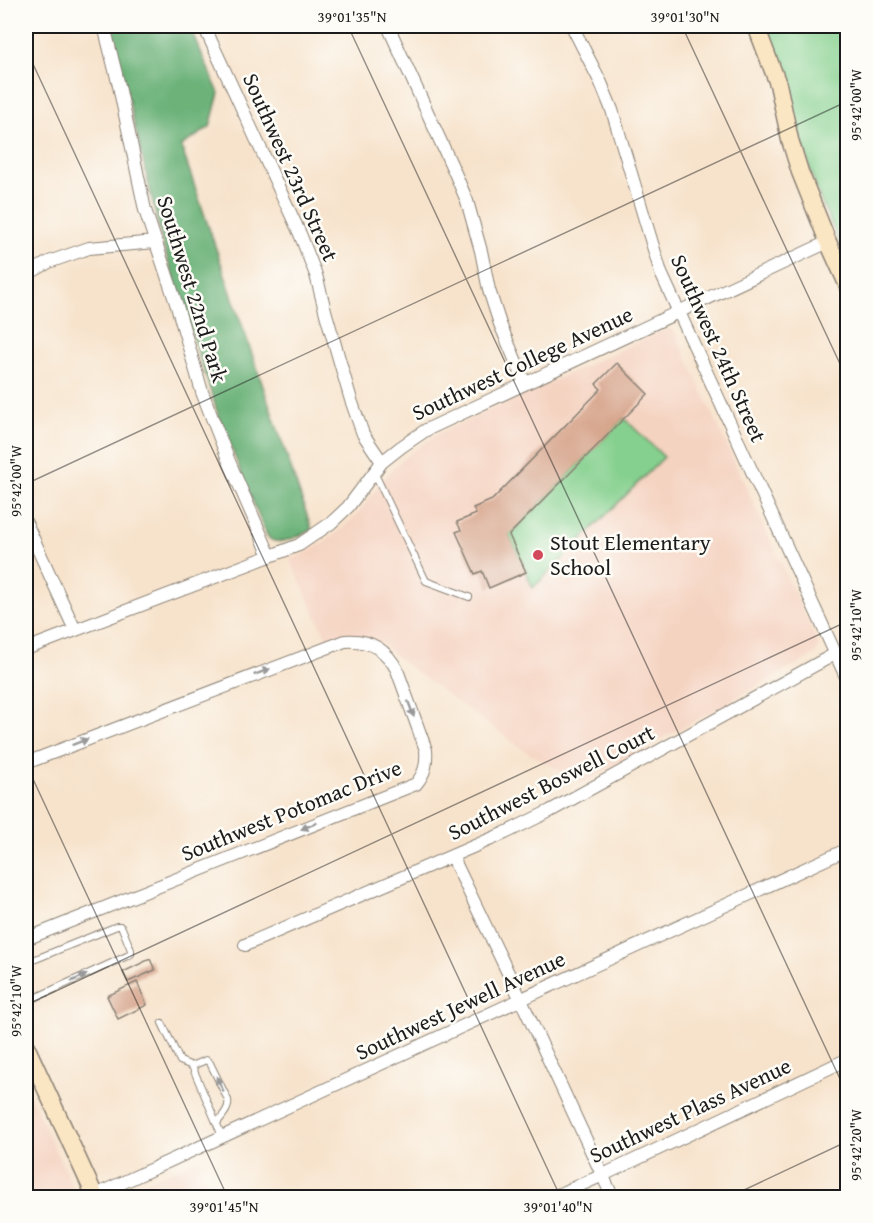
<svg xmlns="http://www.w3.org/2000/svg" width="873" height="1223" font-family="'Gentium Book Plus',serif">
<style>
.built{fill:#f5d3c1}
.green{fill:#85d08e;stroke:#507655;stroke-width:1.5}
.forest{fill:#6cb279;stroke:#44674a;stroke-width:1.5}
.building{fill:#d7a68d}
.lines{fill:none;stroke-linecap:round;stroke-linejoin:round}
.lane-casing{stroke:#8a8074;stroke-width:8}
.street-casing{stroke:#8a8074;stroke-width:14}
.secondary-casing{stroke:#8a8074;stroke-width:19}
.lane{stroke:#fff;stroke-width:6}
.street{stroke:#fff;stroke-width:12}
.secondary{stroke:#fbe6c4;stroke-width:16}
.oneway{fill:#999}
.ticks{fill:none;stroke:#1c1c1c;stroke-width:1.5;stroke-opacity:0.45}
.poi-dot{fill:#d1495b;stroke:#fdfcf7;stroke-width:2}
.labels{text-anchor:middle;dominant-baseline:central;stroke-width:5;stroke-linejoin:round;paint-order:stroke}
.street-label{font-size:22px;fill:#1c1c1c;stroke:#fdfcf7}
.poi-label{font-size:22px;fill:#1c1c1c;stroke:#fdfcf7;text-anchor:start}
.neatline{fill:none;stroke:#1c1c1c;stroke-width:2}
.ticks-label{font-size:15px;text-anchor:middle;fill:#1c1c1c}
</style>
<rect width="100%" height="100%" fill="#fdfcf7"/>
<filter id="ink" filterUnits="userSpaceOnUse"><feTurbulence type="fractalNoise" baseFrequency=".0167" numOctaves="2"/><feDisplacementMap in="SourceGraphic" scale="12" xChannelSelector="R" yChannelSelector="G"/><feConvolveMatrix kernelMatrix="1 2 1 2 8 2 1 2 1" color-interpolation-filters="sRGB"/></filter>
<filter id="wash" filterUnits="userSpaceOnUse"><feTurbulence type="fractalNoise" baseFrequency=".008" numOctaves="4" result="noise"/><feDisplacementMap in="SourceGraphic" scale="24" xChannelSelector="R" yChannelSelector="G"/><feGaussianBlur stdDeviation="1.35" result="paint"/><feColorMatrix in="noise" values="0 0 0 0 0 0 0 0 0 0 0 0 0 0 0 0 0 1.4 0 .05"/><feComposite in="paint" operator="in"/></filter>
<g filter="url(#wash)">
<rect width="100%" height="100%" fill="#f7e3cc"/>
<path class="built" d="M670 329 676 334 819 646 816 653 810 657 583 783 528 753 408 666 380 643 346 636 328 641 290 560 324 543 338 532 354 518 392 469 414 450 437 434 659 332Z
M26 1087 77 1197H26Z
M198 1159 215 1197H120L125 1192Z"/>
<path class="green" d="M766 26H847V259L821 201 813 179 802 144 780 60Z
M624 418 664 457 533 588 509 535Z"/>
<path class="forest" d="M111 26H189L219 93 210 127 181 146 312 530C302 534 280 547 270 539 267 537 265 530 263 527L219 417 163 245Z"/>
<g id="blocks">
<path class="building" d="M617 363 648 394 509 535 526 572 489 588 482 571 475 574 456 532 461 530 457 522 476 514 473 508 492 500 601 389 596 384Z
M150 959 155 970 128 982 123 972Z
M137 982 147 1005 118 1019 107 996Z"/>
</g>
</g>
<g filter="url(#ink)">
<use href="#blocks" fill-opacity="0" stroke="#8a8074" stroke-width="1.5"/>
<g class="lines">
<g class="lane-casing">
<path id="lane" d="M375 474 426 581 469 597
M26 963 117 926H120L122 928 131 950V954L127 956 26 1002
M162 1023 180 1061 192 1066 206 1060 210 1063 228 1100C230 1109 222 1116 217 1123
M192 1066 222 1136"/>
</g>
<g class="street-casing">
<path id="street" d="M104 26 119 86 145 210 177 306 202 392 228 459 270 556
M204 26 300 234 316 275 326 314 351 400 363 434 382 462
M388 26 455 173 467 201 481 251 489 290 500 324 525 383
M572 26 601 83 612 110 661 273 848 681
M26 275 49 262 89 248 155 242
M26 523 75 630
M26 649 299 545 331 523 348 507 382 462 401 447 426 430 828 242
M26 763 345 641C369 639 386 649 397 670L426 750C427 764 425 773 416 784L26 939
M452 856 521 1000 613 1198
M245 945 505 833 550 811 835 654
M89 1198 848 849
M551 1198 603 1175 848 1059"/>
</g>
<g class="secondary-casing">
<path id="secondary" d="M756 26 778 84 790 140 800 172 828 242 848 286
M26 1046 96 1198"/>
</g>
<use href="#lane" class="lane"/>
<use href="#street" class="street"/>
<use href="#secondary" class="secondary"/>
</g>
<defs><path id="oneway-solid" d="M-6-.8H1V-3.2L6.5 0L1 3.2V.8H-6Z" transform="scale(1.5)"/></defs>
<g class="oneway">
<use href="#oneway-solid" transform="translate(262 672) rotate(-21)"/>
<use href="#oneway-solid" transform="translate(411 709) rotate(70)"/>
<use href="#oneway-solid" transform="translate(80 742) rotate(-21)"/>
<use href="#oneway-solid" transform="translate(309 826) rotate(158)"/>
<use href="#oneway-solid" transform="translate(79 978) rotate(-24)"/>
<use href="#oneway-solid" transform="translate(220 1084) rotate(-115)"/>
</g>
</g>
<path class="ticks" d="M348 26 848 1096M682 26 848 381M26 49 561 1198M26 484 848 101M26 764 228 1198M26 1005 848 621M727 1198 848 1141"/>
<circle class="poi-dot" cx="538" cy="555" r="6"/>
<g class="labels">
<g class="street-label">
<text transform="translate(291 167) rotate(66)">Southwest 23rd Street</text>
<text transform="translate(193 289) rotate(73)">Southwest 22nd Park</text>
<text transform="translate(719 348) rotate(66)">Southwest 24th Street</text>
<text transform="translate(522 363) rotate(-25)">Southwest College Avenue</text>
<text transform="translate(551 782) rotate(-27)">Southwest Boswell Court</text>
<text transform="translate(291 810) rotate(-22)">Southwest Potomac Drive</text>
<text transform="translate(460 1005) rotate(-25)">Southwest Jewell Avenue</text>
<text transform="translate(690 1110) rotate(-25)">Southwest Plass Avenue</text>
</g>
<g class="poi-label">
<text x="550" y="542">Stout Elementary<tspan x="550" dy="25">School</tspan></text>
</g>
</g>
<rect width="873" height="1223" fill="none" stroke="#fdfcf7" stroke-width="66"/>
<rect x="33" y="33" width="807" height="1157" class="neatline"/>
<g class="ticks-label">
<text x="352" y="22">39°01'35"N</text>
<text x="685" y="22">39°01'30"N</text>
<text transform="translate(856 105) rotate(-90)" y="5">95°42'00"W</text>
<text transform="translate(16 481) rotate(-90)" y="5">95°42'00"W</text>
<text transform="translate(856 625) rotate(-90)" y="5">95°42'10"W</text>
<text transform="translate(16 1001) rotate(-90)" y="5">95°42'10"W</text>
<text transform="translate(856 1145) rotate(-90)" y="5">95°42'20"W</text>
<text x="224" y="1212">39°01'45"N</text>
<text x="558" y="1212">39°01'40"N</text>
</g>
</svg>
